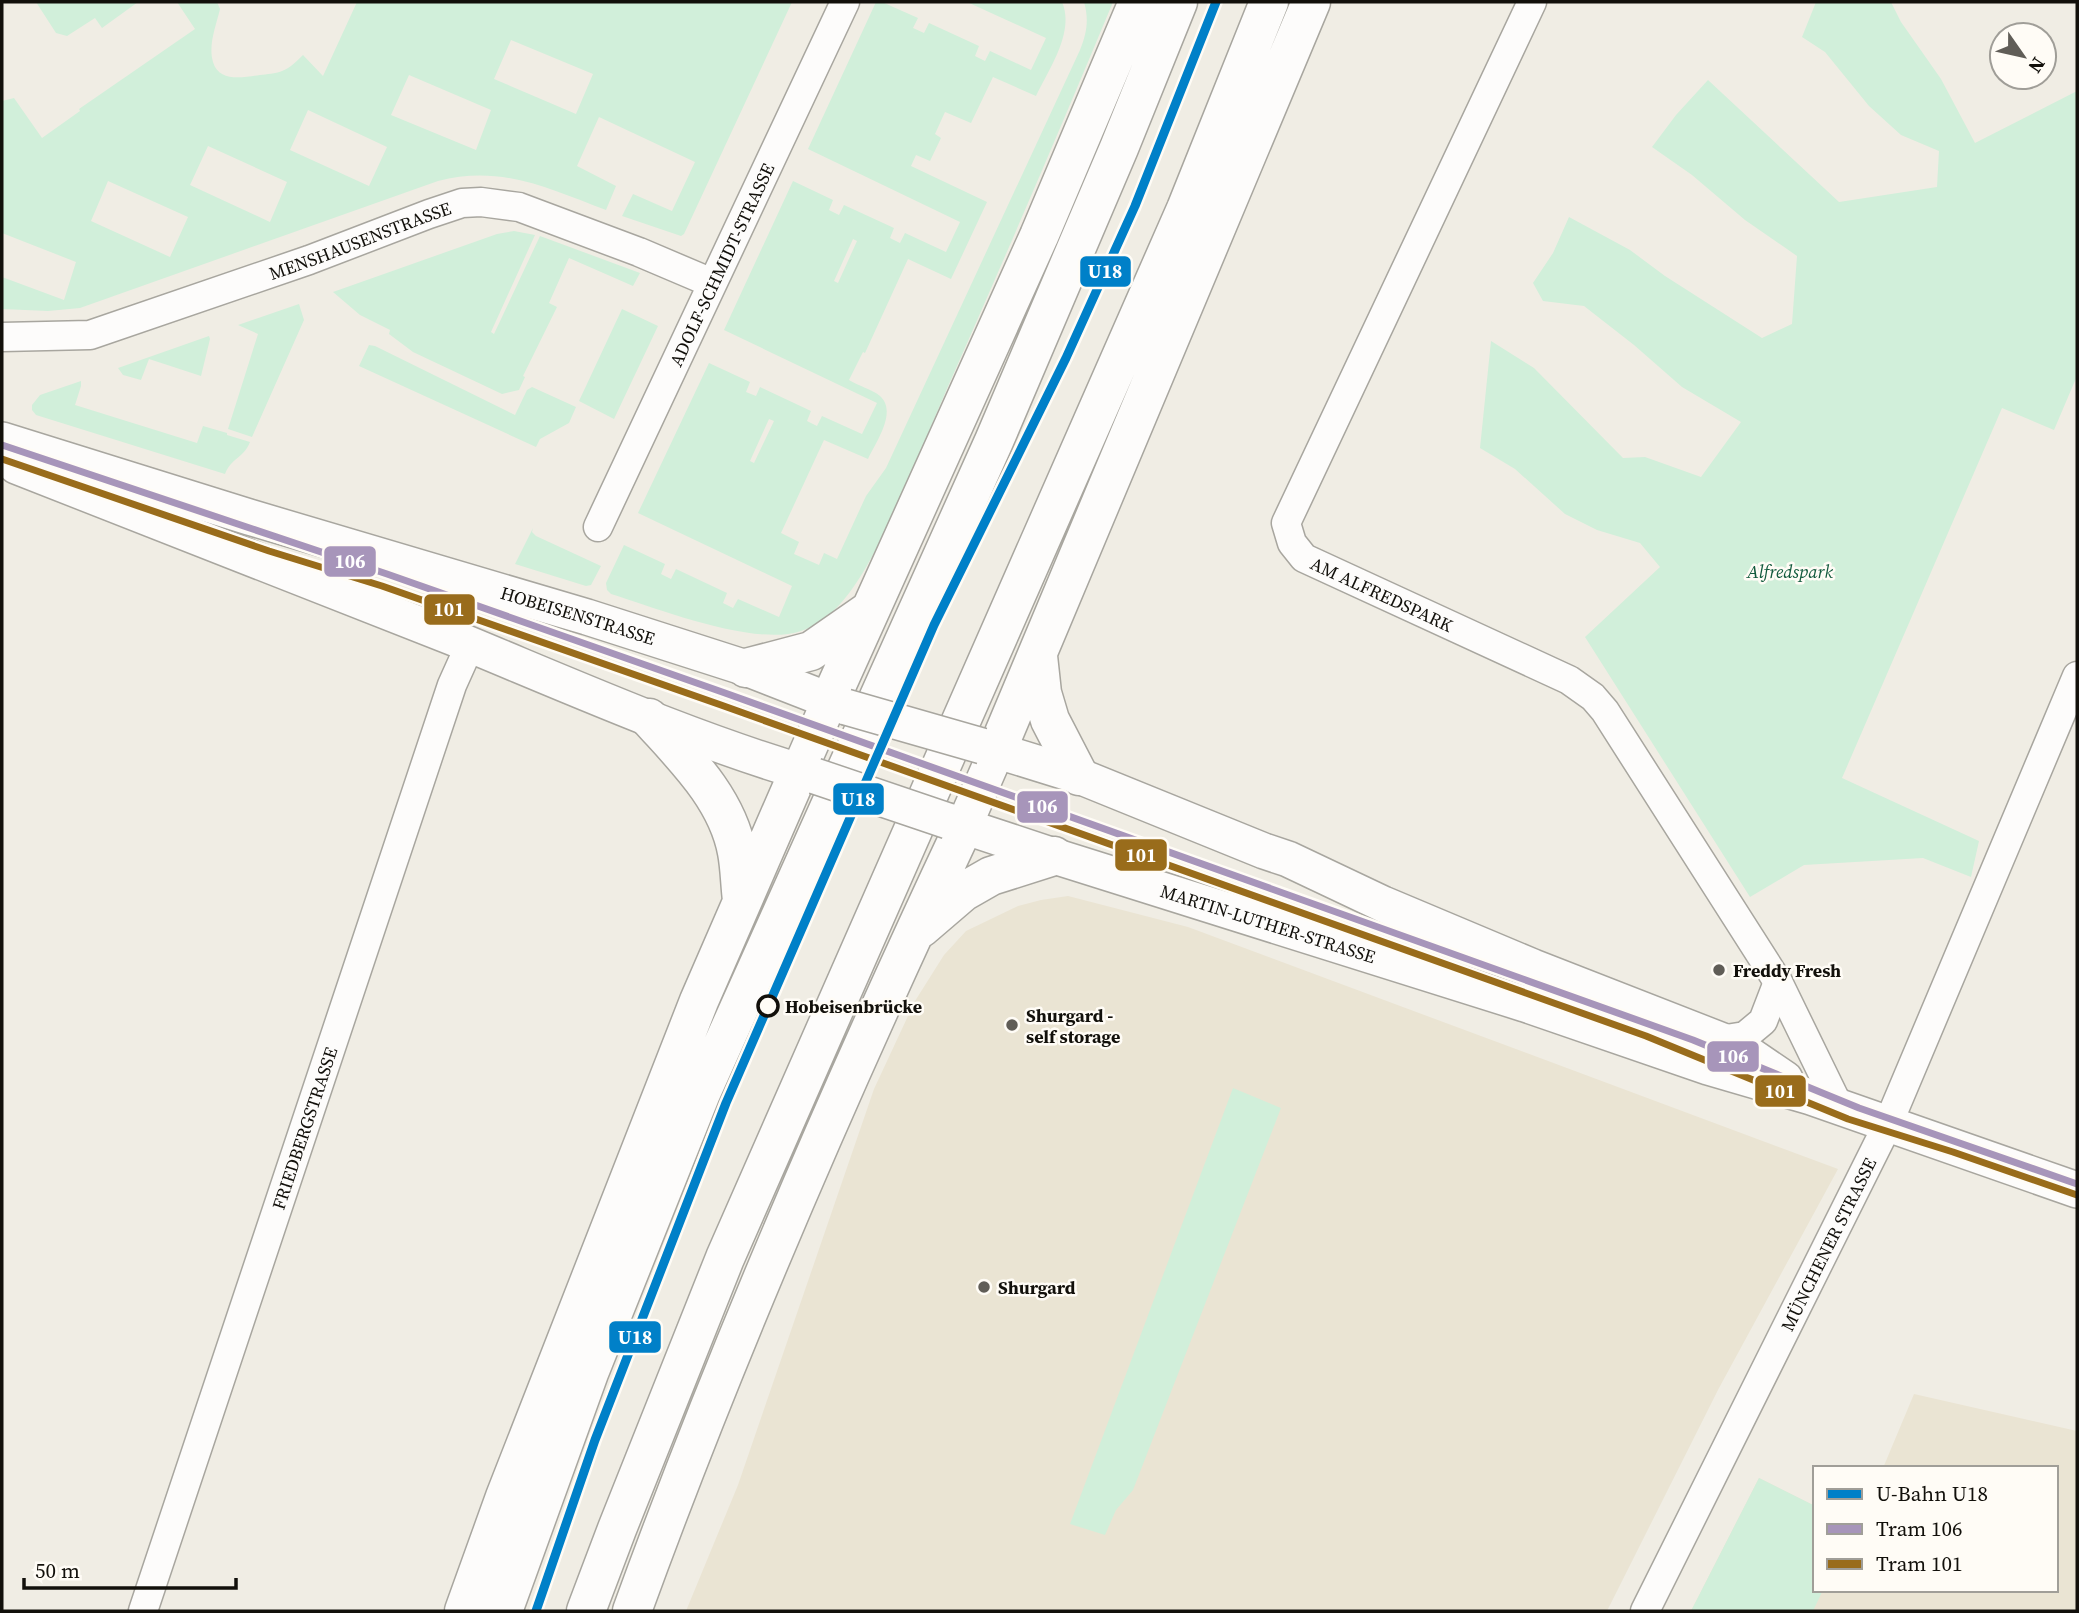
<svg xmlns="http://www.w3.org/2000/svg" width="2079" height="1613" font-family="'Source Serif 4',serif">
<style>
.built{fill:#eae4d3}
.green{fill:#d1efda;fill-rule:evenodd}
.lines{fill:none;stroke-linecap:round;stroke-linejoin:round}
.minor-casing{stroke:#a8a69f;stroke-width:31}
.major-casing{stroke:#a8a69f;stroke-width:38}
.highway-casing{stroke:#a8a69f;stroke-width:41}
.minor{stroke:#fdfcfb;stroke-width:28}
.major{stroke:#fdfcfb;stroke-width:35}
.highway{stroke:#fdfcfb;stroke-width:38}
.major-bridge-casing{stroke:#a8a69f;stroke-width:38;stroke-linecap:butt}
.major-bridge{stroke:#fdfcfb;stroke-width:35}
.tram-1-casing{stroke:#fffcf6;stroke-width:12}
.tram-2-casing{stroke:#fffcf6;stroke-width:12}
.tram-1{stroke:#a795ba;stroke-width:7}
.tram-2{stroke:#996c1b;stroke-width:7}
.metro-1-casing{stroke:#fffcf6;stroke-width:14}
.metro-1{stroke:#0080c8;stroke-width:9}
.poi-dot{fill:#605d57;stroke:#fffcf6;stroke-width:2.5}
.stop-dot{fill:#fffcf6;stroke:#12100b;stroke-width:3.5}
.labels{text-anchor:middle;dominant-baseline:central;stroke-width:5;stroke-linejoin:round;paint-order:stroke}
.street-label{font-size:18px;fill:#12100b;stroke:#fffcf6}
.park-label{font-size:18px;font-style:italic;fill:#125a3d;stroke:#fffcf6}
.poi-label{font-size:18px;font-weight:bold;fill:#12100b;stroke:#fffcf6;text-anchor:start}
.stop-label{font-size:18px;font-weight:bold;fill:#12100b;stroke:#fffcf6;text-anchor:start}
.line-badge{stroke:#fffcf6;stroke-width:2.5}
.badge-label{font-size:19px;text-anchor:middle;font-weight:bold;fill:#fff}
</style>
<rect width="100%" height="100%" fill="#f0ede4"/>
<path class="built" d="M1068 896 1188 927 1838 1169 1719 1388 1607 1611H686L738 1485 874 1089 915 1001 944 955 966 931 1018 906 1041 900Z
M1914 1394 2077 1431V1611H1691L1759 1478 1815 1506V1590H2056V1468H1883Z"/>
<path class="green" d="M36 2H138L102 28 95 18 67 36 56 33Z
M177 2H217L220 9C216 26 208 45 213 62 219 83 244 77 260 75 267 74 275 74 282 71 290 68 296 62 303 55L323 76 357 2H792L684 234 681 236 622 216 633 194 672 211 695 162 599 117 577 166 616 186 606 210C549 189 501 164 438 181L80 308 48 311 2 309V277L64 300 76 262 2 233V101L14 98 42 138 80 111 79 109 195 29ZM511 40 593 74 576 114 494 79ZM409 75 491 110 476 150 391 115ZM308 110 387 147 369 186 290 150ZM208 146 287 182 270 222 190 185ZM108 181 188 217 170 257 91 221Z
M876 2H882L918 18 913 28 924 33 929 23 979 46 975 56 985 61 990 51 1031 70 1046 38 967 2H1062C1075 32 1049 69 1036 96L993 77 971 123 945 112 935 134 941 138 930 161 916 155 911 166 987 202 951 279 908 259 865 353 863 352 849 380C858 386 872 389 880 396 898 412 875 443 868 459L824 440 781 533 799 542 794 554 819 565 824 553 837 559 866 496 886 468 1080 50C1087 33 1089 19 1084 2H1113C1059 132 1003 262 946 391 920 451 898 513 865 569 850 594 830 622 801 631 755 647 659 609 611 594L607 590 606 583 624 545 665 564 661 574 671 579 676 569 727 593 723 603 733 608 738 599 779 617 792 586 638 513 709 363 750 382 746 392 756 396 760 387 811 411 807 421 817 426 822 416 862 434 877 403 724 330 793 181 833 200 829 210 839 215 844 205 894 228 890 238 900 243 905 233 946 252 960 222 808 149ZM853 239 857 241 838 283 834 281ZM769 419 774 421 754 463 750 461Z
M1816 2H1891L1901 22 1941 79 1975 143 2077 91V376L2054 430 2002 408 1842 778 1979 841 1971 877 1923 858 1804 865 1750 897 1585 637 1660 567 1640 543 1597 530 1565 514 1515 469 1480 448 1491 341 1534 368 1623 458 1645 457 1701 477 1741 422 1682 387 1634 345 1584 306 1543 301 1533 283 1553 253 1569 217 1630 250 1665 276 1762 338 1792 324 1797 256 1745 220 1692 175 1652 147 1676 115 1708 80 1839 202 1937 187 1939 151 1901 135 1869 106 1825 52 1802 37Z
M514 231 535 235 491 332 494 334 540 236 640 273 633 286 569 258 549 303 557 307 523 376 525 377 519 390 502 394 413 352 389 334 390 330 360 315 333 292 497 234Z
M299 304 304 320 252 437 228 429 258 334 238 325Z
M622 309 658 326 614 419 579 401Z
M209 336 210 339 201 376 149 359 141 380 123 375 118 368Z
M369 345 375 346 515 415 527 390 532 387 576 407 569 423 540 439 536 447 359 366Z
M81 381V386L75 405 197 443 203 426 227 433V435L250 442C244 458 231 458 225 474L36 415 32 410V405L40 395Z
M533 528 532 532 536 536 601 566 591 585 586 586 515 564Z
M1233 1088 1281 1108 1133 1490 1116 1510 1105 1535 1070 1524Z
M1759 1478 1815 1506V1590H1823L1813 1611H1691Z"/>
<g class="lines">
<g class="minor-casing">
<g id="minor">
<path id="s1" d="M1532 2 1286 523 1292 543 1304 558 1569 680 1593 697 1605 711 1778 982 1839 1107"/>
<path id="s2" d="M2 337 90 335 309 260 429 214 462 203 481 202 519 207 639 252 712 283"/>
<path id="s3" d="M598 527 845 2"/>
<path d="M1720 1040 1745 1036 1763 1021 1778 982"/>
<path id="s4" d="M143 1611 452 685 470 645"/>
<path id="s5" d="M1645 1611 1888 1124 2077 676"/>
</g>
</g>
<g class="major-casing">
<g id="major">
<path id="s6" d="M2 440 249 517 587 617 746 668 846 707"/>
<path d="M16 466C162 524 308 580 454 638 573 687 691 740 815 776"/>
<path d="M982 746 1079 776 1264 851 1288 859 1383 904 1533 967 1738 1047 1785 1079"/>
<path d="M799 771 830 700"/>
<path id="s7" d="M948 821 1054 856 1525 1004 1708 1067 1811 1097 2077 1190"/>
<path d="M964 826 997 750"/>
</g>
</g>
<g class="highway-casing">
<path id="highway" d="M1038 656 1042 693 1050 720 1079 776
M746 668 811 651 870 610
M830 700 1039 236 1138 2
M649 718C684 757 727 798 737 852 740 867 740 885 742 900
M997 750 1311 2
M921 928 963 892 991 876 1054 856
M464 1611 505 1497 699 1001 799 771
M503 1611 589 1373 701 1093 994 441 1119 148 1178 2
M586 1611 617 1529 725 1258 1186 209 1269 2
M632 1611C729 1344 843 1083 964 826"/>
</g>
<use href="#minor" class="minor"/>
<use href="#major" class="major"/>
<use href="#highway" class="highway"/>
<g class="major-bridge-casing">
<path id="major-bridge" d="M846 707 982 746
M815 776 948 821"/>
</g>
<use href="#major-bridge" class="major-bridge"/>
<g class="tram-1-casing">
<path id="tram-1" d="M2 445 387 574 725 693 1693 1040 1859 1108 2077 1184"/>
</g>
<g class="tram-2-casing">
<path id="tram-2" d="M2 459 269 551 382 586 721 705 1646 1036 1848 1119 1953 1152 2077 1195"/>
</g>
<use href="#tram-1" class="tram-1"/>
<use href="#tram-2" class="tram-2"/>
<g class="metro-1-casing">
<path id="metro-1" d="M536 1611 595 1440 726 1103 934 625 1066 358 1135 206 1216 2"/>
</g>
<use href="#metro-1" class="metro-1"/>
</g>
<g class="poi-dot">
<circle cx="1719" cy="970" r="7"/>
<circle cx="1012" cy="1025" r="7"/>
<circle cx="984" cy="1287" r="7"/>
</g>
<circle class="stop-dot" cx="768" cy="1006" r="10"/>
<g class="labels">
<g class="street-label">
<text stroke="none"><textPath href="#s2" startOffset="374">MENSHAUSENSTRASSE</textPath></text>
<text stroke="none"><textPath href="#s3" startOffset="290">ADOLF-SCHMIDT-STRASSE</textPath></text>
<text stroke="none"><textPath href="#s1" startOffset="702">AM ALFREDSPARK</textPath></text>
<text stroke="none"><textPath href="#s6" startOffset="602">HOBEISENSTRASSE</textPath></text>
<text stroke="none"><textPath href="#s7" startOffset="336">MARTIN-LUTHER-STRASSE</textPath></text>
<text stroke="none"><textPath href="#s4" startOffset="509">FRIEDBERGSTRASSE</textPath></text>
<text stroke="none"><textPath href="#s5" startOffset="410">MÜNCHENER STRASSE</textPath></text>
</g>
<g class="park-label">
<text x="1790" y="571">Alfredspark</text>
</g>
<g class="poi-label">
<text x="1733" y="970">Freddy Fresh</text>
<text x="1026" y="1015">Shurgard -<tspan x="1026" dy="21">self storage</tspan></text>
<text x="998" y="1287">Shurgard</text>
</g>
<g class="stop-label">
<text x="785" y="1006">Hobeisenbrücke</text>
</g>
</g>
<g class="line-badge">
<rect x="1079" y="255" width="53" height="33" rx="7" fill="#0080c8"/>
<rect x="323" y="545" width="54" height="33" rx="7" fill="#a795ba"/>
<rect x="423" y="593" width="53" height="33" rx="7" fill="#996c1b"/>
<rect x="832" y="782" width="53" height="34" rx="7" fill="#0080c8"/>
<rect x="1016" y="790" width="53" height="34" rx="7" fill="#a795ba"/>
<rect x="1114" y="838" width="54" height="34" rx="7" fill="#996c1b"/>
<rect x="1706" y="1040" width="54" height="33" rx="7" fill="#a795ba"/>
<rect x="1754" y="1074" width="53" height="34" rx="7" fill="#996c1b"/>
<rect x="608" y="1320" width="54" height="34" rx="7" fill="#0080c8"/>
</g>
<g class="badge-label">
<text x="1105" y="278">U18</text>
<text x="350" y="568">106</text>
<text x="449" y="616">101</text>
<text x="858" y="806">U18</text>
<text x="1042" y="813">106</text>
<text x="1141" y="862">101</text>
<text x="1733" y="1063">106</text>
<text x="1780" y="1098">101</text>
<text x="635" y="1344">U18</text>
</g>
<rect width="2079" height="1613" fill="none" stroke="#12100b" stroke-width="7"/>
<rect x="1813" y="1466" width="245" height="126" fill="#fffcf6" stroke="#a09e98" stroke-width="2"/>
<rect x="1827" y="1489" width="35" height="10" fill="#0080c8" stroke="#a09e98" stroke-width="2"/>
<text x="1876" y="1501" font-size="21" fill="#12100b">U-Bahn U18</text>
<rect x="1827" y="1524" width="35" height="10" fill="#a795ba" stroke="#a09e98" stroke-width="2"/>
<text x="1876" y="1536" font-size="21" fill="#12100b">Tram 106</text>
<rect x="1827" y="1559" width="35" height="10" fill="#996c1b" stroke="#a09e98" stroke-width="2"/>
<text x="1876" y="1571" font-size="21" fill="#12100b">Tram 101</text>
<g transform="translate(2023 56) rotate(124)"><circle r="33" fill="#fffcf6" stroke="#a09e98" stroke-width="2"/>
<path d="M0-5L12 26L0 18L-12 26Z" fill="#605d57"/>
<text y="-10" font-size="19" font-weight="bold" text-anchor="middle" fill="#12100b">N</text>
</g>
<path d="M24 1578v10h212v-10" fill="none" stroke="#12100b" stroke-width="3.5"/>
<text x="35" y="1578" font-size="21" fill="#12100b" stroke="#fffcf6" stroke-width="5" paint-order="stroke">50 m</text>
</svg>
